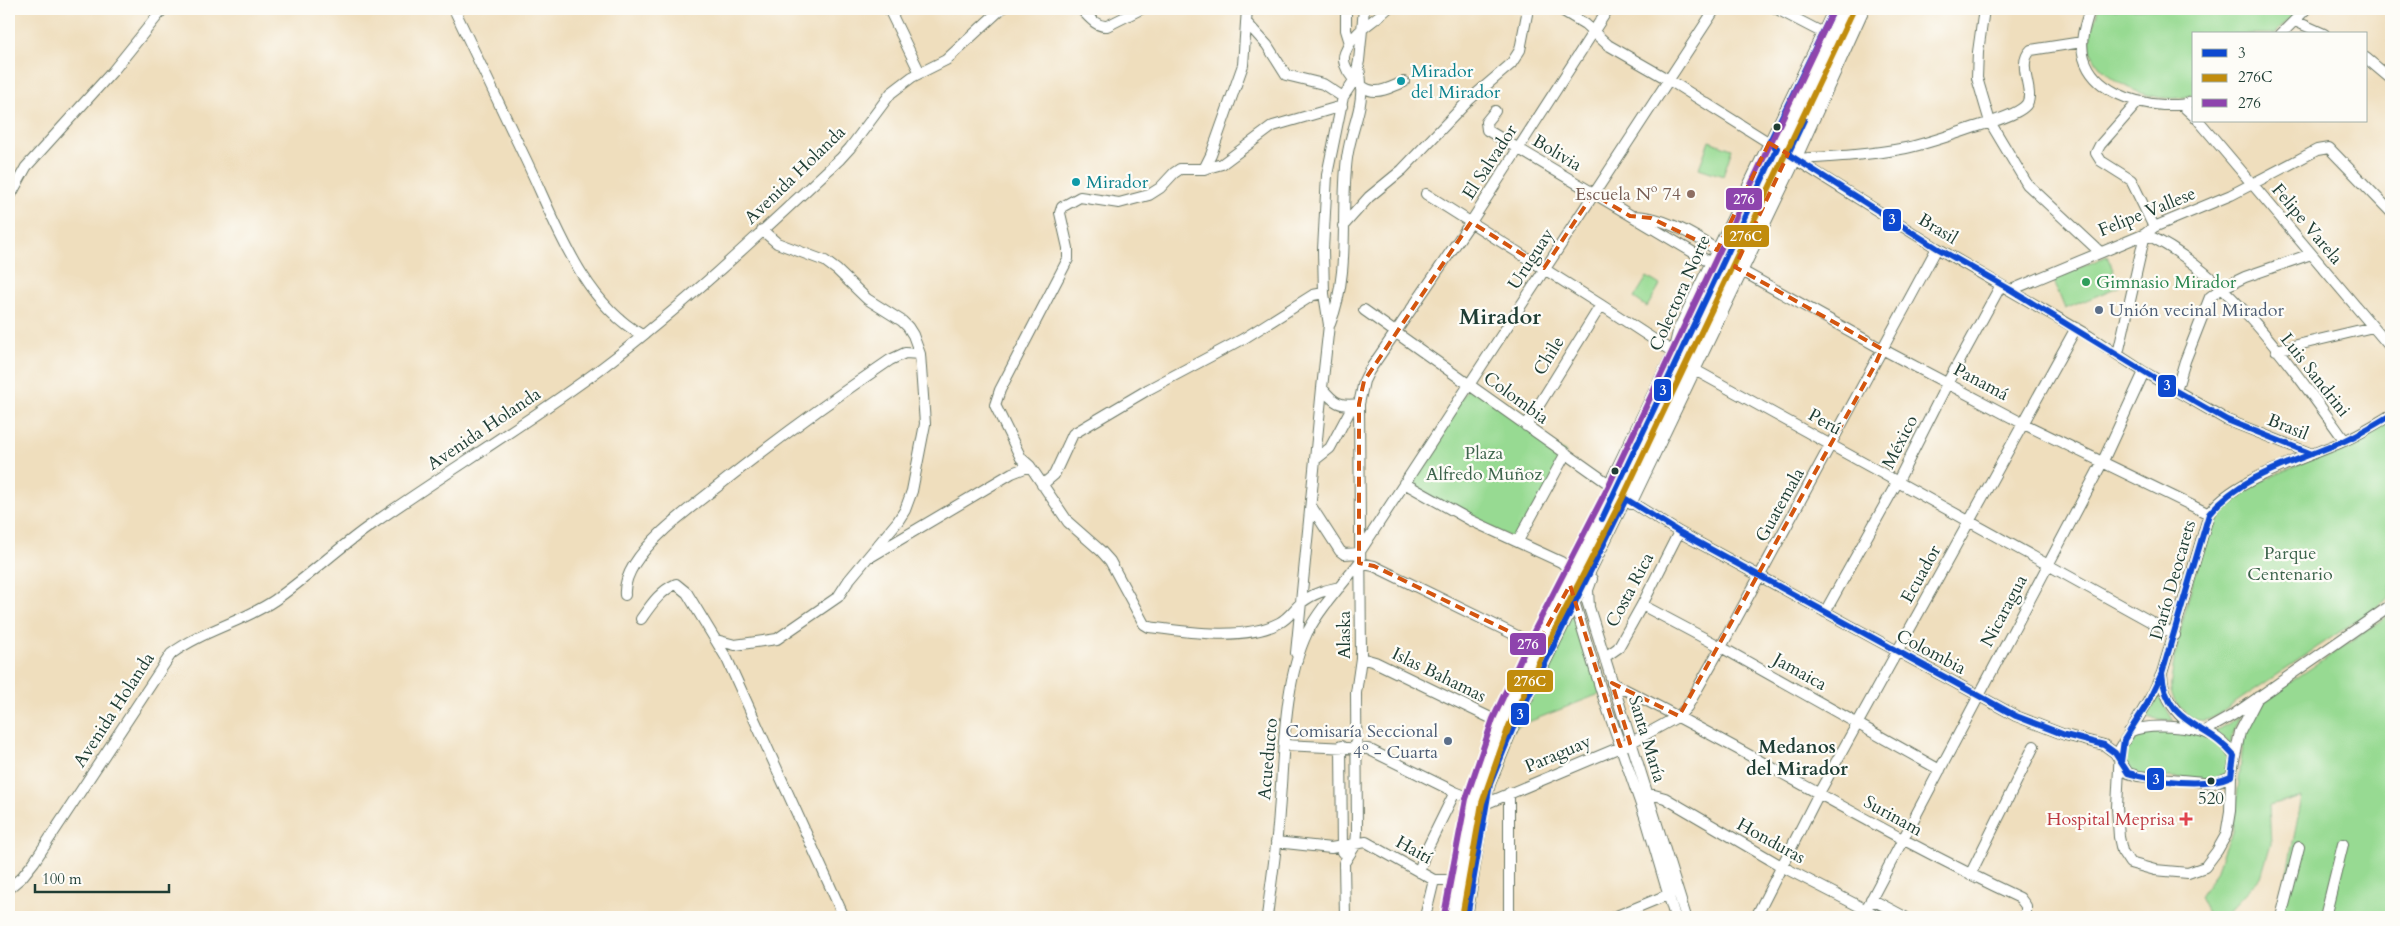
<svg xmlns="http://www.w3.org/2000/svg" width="2400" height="926" font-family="Cardo,serif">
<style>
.green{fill:#97da92;stroke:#5b8c63}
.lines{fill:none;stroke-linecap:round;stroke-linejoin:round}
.minor-casing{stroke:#687564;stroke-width:12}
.minor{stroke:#fff;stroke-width:10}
.bus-1-casing{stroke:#fdfcf7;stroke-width:10}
.bus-2-casing{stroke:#fdfcf7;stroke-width:10}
.bus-3-casing{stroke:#fdfcf7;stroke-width:10}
.bus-1{stroke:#0d49d0;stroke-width:6}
.bus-2{stroke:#c18c0d;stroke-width:6}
.bus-3{stroke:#8e44ad;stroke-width:6}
.marked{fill:none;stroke:#d45610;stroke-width:4;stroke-dasharray:10 6;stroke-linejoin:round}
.culture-dot{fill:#0f9aa8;stroke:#fdfcf7;stroke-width:2}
.bus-dot{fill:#1f3d34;stroke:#fdfcf7;stroke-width:2}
.education-dot{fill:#8d6e63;stroke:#fdfcf7;stroke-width:2}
.leisure-dot{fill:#2e9e5b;stroke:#fdfcf7;stroke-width:2}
.service-dot{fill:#5c6f8a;stroke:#fdfcf7;stroke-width:2}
.health-dot{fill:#e0444e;stroke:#fdfcf7;stroke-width:2}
.labels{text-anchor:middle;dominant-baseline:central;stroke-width:4.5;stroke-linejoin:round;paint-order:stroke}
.bus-label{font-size:17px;fill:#1f3d34;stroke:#fdfcf7}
.culture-label{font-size:18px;fill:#0d838f;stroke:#fdfcf7;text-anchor:start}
.street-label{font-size:18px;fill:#1f3d34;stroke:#fdfcf7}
.education-label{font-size:18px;fill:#785e54;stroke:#fdfcf7;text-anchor:end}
.leisure-label{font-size:18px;fill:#27864d;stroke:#fdfcf7;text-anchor:start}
.service-label{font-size:18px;fill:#4e5e75;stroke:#fdfcf7;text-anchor:start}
.park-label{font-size:18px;fill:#3d644c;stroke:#fdfcf7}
.health-label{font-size:18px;fill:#be3a42;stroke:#fdfcf7;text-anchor:end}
.neighbourhood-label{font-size:19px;font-weight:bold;fill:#1f3d34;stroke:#fdfcf7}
.district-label{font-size:22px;font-weight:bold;fill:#1f3d34;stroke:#fdfcf7}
.line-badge{stroke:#fdfcf7;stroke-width:2}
.badge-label{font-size:14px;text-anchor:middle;font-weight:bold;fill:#fff}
</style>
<rect width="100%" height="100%" fill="#fdfcf7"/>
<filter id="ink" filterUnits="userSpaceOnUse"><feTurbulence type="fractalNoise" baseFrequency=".02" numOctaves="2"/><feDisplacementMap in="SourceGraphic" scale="10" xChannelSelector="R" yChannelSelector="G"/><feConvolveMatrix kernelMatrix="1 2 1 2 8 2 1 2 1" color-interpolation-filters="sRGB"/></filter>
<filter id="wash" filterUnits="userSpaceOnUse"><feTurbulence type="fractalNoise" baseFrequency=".0096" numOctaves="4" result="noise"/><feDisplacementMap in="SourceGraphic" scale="20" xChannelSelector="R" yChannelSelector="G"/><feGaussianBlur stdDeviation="1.12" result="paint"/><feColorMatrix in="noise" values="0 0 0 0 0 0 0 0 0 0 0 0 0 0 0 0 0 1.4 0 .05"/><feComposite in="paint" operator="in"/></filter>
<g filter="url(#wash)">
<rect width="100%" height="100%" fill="#efdebd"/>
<path class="green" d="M2098 9H2299L2275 34H2194V94C2163 109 2101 84 2091 51 2087 37 2095 22 2098 9Z
M1709 141 1732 149 1723 176 1699 168Z
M2107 256 2120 286 2065 309 2053 279Z
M1647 277 1660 285 1647 307 1634 298Z
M1470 385 1566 453 1518 541 1404 483Z
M2391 419V597L2216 716C2207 721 2198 723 2188 715 2181 709 2173 701 2171 691 2167 672 2206 522 2219 508 2240 485 2298 467 2327 453 2349 442 2370 430 2391 419Z
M1575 602 1602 693 1513 728Z
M2391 614V917H2278L2302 797 2269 806 2271 843 2261 877 2223 917H2210L2200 897 2216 872 2225 847 2233 832 2244 736 2251 720 2264 700Z
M2157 694 2174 721 2144 717Z
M2240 716 2232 734 2231 744 2215 732Z
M2137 728 2203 732 2234 756 2226 780 2138 776 2121 762 2124 740Z"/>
</g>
<g filter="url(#ink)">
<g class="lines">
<g class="minor-casing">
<path id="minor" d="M454 9C478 59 502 110 526 160 555 220 581 301 642 335
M889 9 920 73
M1081 9C1089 17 1096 27 1107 26L1141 9
M1346 9V30L1350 43
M1387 9C1370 25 1355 29 1345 53 1339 67 1360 91 1375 91 1384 92 1395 85 1404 82
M1560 9 1585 24 1608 45 1669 80 1937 248 2089 336 2144 372 2227 420 2312 454
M1777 9 1827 35
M1984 9 1978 52 1977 78 1990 122 2027 184 2100 252
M2090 9C2085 25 2079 41 2084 58 2094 91 2133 103 2163 105 2174 105 2184 106 2194 101
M2295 21 2324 34
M1246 22 1267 45 1286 75 1323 84 1343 97
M2281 34 2306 9
M2366 58 2391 79
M2138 102 2100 145 2096 153 2101 161 2131 180 2154 227
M2182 105 2194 116
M1495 111 1486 122 1487 130 1711 263
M2199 121 2391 348
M1796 159C1832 157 1870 155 1906 148 1929 143 1952 135 1975 127 1988 123 2014 116 2024 107 2039 95 2014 66 2031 50L2082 42
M1204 169 1211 155 1243 65 1247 9
M1426 194 1601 305 1673 352 1695 370 2175 635
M9 198 26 167 113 71 163 9
M1633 216C1662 216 1693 234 1717 250
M1343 226 1369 197 1402 170 1469 100 1511 64 1520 50 1528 9
M2145 234C2226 270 2294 370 2345 441
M1742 271 1882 349 2022 423 2209 514
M2011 290 2145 234 2154 227 2231 195 2317 150 2329 148 2391 212
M1364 310 1609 484 1626 499 1679 532 2016 716 2065 735 2104 745 2115 753 2128 773 2138 776 2214 783 2231 776
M1330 324C1351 272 1340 212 1347 158 1352 122 1367 106 1359 68
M2276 350 2373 327
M2118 354 2145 234
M2176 391 2185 361 2210 297 2222 288 2245 277 2311 254
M1359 404C1340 407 1334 403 1322 388L1329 325 1324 294 1323 250 1327 175 1343 97 1355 79 1359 61 1364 9
M1526 426 1601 305
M1316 459 1330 448 1353 405
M1404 483 1470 520 1561 562 1577 576
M1609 484 1673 352 1679 328 1834 9
M1042 485 1054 475 1073 434 1149 389 1243 339 1313 295 1324 293
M1631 504 1796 159 1864 9
M1311 506 1340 551 1344 554 1359 553 1715 9
M1518 541 1566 453
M872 556 1012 473 1030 466
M1359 563 1374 566 1542 648
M1340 587C1326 590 1313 593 1301 603 1293 610 1289 618 1279 623 1245 641 1186 632 1149 627L1144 624 1110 561 1101 551 1068 522 1030 466 1021 458 995 405 1000 390 1068 259V248L1060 213 1062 207 1080 197 1119 203 1149 195 1160 188 1174 173 1180 169H1204L1222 164 1273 126 1342 106
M625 595C623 572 646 547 662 532 682 513 706 496 727 479 780 437 834 398 890 360L905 353 920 354
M1573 598 1602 693 1647 822 1675 917
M1587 601 1686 917
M1642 605 1721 647 1940 770
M1589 607 1588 590 1592 579
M1825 612 1898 481 1948 382 2001 285
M641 619C651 605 660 591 676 584L687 593 727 659 844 917
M716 640 735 645 777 639 838 597 849 580 898 521 905 510 912 491 925 424 920 354 913 335 908 327 902 321 867 299 837 270 825 261 777 243 762 230
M1296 653 1322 388
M1605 657 1618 648 1642 605 1679 532
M1361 658 1375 662 1501 723
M2162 674C2162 697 2179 719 2199 730
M1612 683C1750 751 1880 833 2020 898L2026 906V917
M2258 697 2240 732 2231 776 2230 811 2226 835 2217 851 2205 867 2188 873 2155 870 2130 863 2122 851 2119 837 2117 807 2120 749 2153 693 2162 673 2209 514C2228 481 2309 457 2344 441 2360 434 2376 424 2391 415
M2129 732C2148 723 2192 726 2211 735 2221 739 2228 747 2234 756
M2203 732 2233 715 2391 605
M1284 745 1368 749 1455 792 1485 804 1630 743 1679 716 1687 707 1721 647 1937 248
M1341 746 1342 852
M1647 793 1665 798 1783 867 1880 917
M1276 842 1331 848 1366 842 1434 880H1459
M1419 872 1425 853 1455 792
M1970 875 2034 746
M9 888 22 877 34 862 171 654C203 630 243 622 275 600 308 577 338 548 371 525 448 471 528 423 603 367 687 303 764 230 840 159L850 148 891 93 912 77 946 60 1001 9
M1871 899 1905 917
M1267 917C1271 882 1277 847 1279 812 1284 757 1283 683 1307 633 1320 608 1341 586 1359 563
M1345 917 1344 863 1356 844 1357 832 1356 693 1361 658 1359 404 1364 381 1369 371 1471 222 1608 9
M1425 917 1434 880
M1453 917 1474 801 1501 723 1537 645 1616 491 1844 9
M1467 917 1485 804 1490 784 1513 728 1626 499 1855 9
M1509 917V793
M1614 917 1672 893
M1756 917 1819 793 2076 328
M1862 917 2103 461 2144 372
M2281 917 2299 847
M2325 917 2343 844"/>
</g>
<use href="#minor" class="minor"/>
<g class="bus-1-casing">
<path id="bus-1" d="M1804 120 1788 154 1937 248 2011 290 2176 391 2227 420 2312 454
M1602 519 1777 148 1769 143 1834 9
M2121 762 2124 740 2147 704 2162 673 2209 514C2242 474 2298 461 2344 441 2360 434 2376 424 2391 415
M1467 917 1490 784 1513 728 1626 499 1679 532 2016 716 2065 735 2104 745 2115 753 2128 773C2155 781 2205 788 2231 776L2234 756C2208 723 2166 727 2162 673"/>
</g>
<g class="bus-2-casing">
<path id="bus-2" d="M1462 917 1482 803 1509 726 1545 649 1624 495 1852 13"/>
</g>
<g class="bus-3-casing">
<path id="bus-3" d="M1444 915 1466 799 1493 719 1529 641 1608 487 1834 9"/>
</g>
<use href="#bus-1" class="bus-1"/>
<use href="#bus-2" class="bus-2"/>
<use href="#bus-3" class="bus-3"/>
</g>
</g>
<path class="marked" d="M1769 143 1788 154 1735 267 1882 349 1875 365 1679 716 1612 683 1630 743 1620 746 1570 585 1537 645 1374 566 1359 563V404L1364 381 1471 222 1544 268 1593 194 1630 216 1651 218 1717 250Z"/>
<g class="culture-dot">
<circle cx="1401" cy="81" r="5"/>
<circle cx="1076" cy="182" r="5"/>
</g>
<g class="bus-dot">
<circle cx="1777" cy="127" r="4.5"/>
<circle cx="1615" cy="471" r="4.5"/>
<circle cx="2211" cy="781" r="4.5"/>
</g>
<circle class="education-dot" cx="1691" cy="194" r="5"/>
<circle class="leisure-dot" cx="2086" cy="282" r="5"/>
<g class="service-dot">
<circle cx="2099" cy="310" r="5"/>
<circle cx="1448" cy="741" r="5"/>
</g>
<path class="health-dot" d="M2183.5 811.5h5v5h5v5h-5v5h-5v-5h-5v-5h5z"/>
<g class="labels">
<g class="bus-label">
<text x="2211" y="798">520</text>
</g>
<g class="culture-label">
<text x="1411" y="71">Mirador<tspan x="1411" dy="21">del Mirador</tspan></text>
<text x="1086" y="182">Mirador</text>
</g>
<g class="street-label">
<text transform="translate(1557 153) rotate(31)">Bolivia</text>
<text transform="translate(1490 162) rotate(-57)">El Salvador</text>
<text transform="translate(795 175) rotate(-44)">Avenida Holanda</text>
<text transform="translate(2147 212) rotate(-22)">Felipe Vallese</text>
<text transform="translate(2307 224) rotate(50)">Felipe Varela</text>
<text transform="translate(1938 229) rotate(31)">Brasil</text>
<text transform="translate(1531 259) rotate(-57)">Uruguay</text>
<text transform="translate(1680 293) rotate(-66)">Colectora Norte</text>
<text transform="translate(1549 356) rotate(-59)">Chile</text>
<text transform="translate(2315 375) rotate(52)">Luis Sandrini</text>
<text transform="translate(1981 382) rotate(28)">Panamá</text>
<text transform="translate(1516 398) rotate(36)">Colombia</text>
<text transform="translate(1825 422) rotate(29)">Perú</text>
<text transform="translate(2288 427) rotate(22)">Brasil</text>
<text transform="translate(484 429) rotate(-34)">Avenida Holanda</text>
<text transform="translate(1900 442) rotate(-63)">México</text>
<text transform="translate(1780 505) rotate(-61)">Guatemala</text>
<text transform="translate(1921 574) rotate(-61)">Ecuador</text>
<text transform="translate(2173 580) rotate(-74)">Darío Deocarets</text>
<text transform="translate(1630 590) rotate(-62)">Costa Rica</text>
<text transform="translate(2004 611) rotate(-62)">Nicaragua</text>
<text transform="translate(1344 635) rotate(-90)">Alaska</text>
<text transform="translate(1931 652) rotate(28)">Colombia</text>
<text transform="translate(1800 672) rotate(29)">Jamaica</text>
<text transform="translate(1439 675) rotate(26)">Islas Bahamas</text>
<text transform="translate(114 710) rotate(-57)">Avenida Holanda</text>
<text transform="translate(1647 739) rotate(73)">Santa María</text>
<text transform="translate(1558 754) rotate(-23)">Paraguay</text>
<text transform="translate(1268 759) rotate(-85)">Acueducto</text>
<text transform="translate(1893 816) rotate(29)">Surinam</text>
<text transform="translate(1771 841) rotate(29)">Honduras</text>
<text transform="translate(1414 850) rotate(29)">Haití</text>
</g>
<g class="education-label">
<text x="1681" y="194">Escuela Nº 74</text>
</g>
<g class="leisure-label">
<text x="2096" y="282">Gimnasio Mirador</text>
</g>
<g class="service-label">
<text x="2109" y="310">Unión vecinal Mirador</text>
<text x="1438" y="731" text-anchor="end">Comisaría Seccional<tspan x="1438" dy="21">4º - Cuarta</tspan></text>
</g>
<g class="park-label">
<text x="1484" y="453">Plaza<tspan x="1484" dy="21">Alfredo Muñoz</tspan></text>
<text x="2290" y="553">Parque<tspan x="2290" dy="21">Centenario</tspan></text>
</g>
<g class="health-label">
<text x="2175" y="819">Hospital Meprisa</text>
</g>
<g class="neighbourhood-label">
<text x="1797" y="747">Medanos<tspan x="1797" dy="22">del Mirador</tspan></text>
</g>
<g class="district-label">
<text x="1500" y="317">Mirador</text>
</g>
</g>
<g class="line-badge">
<rect x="1725" y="187" width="38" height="24" rx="5" fill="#8e44ad"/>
<rect x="1882" y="208" width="20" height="24" rx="5" fill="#0d49d0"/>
<rect x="1723" y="224" width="47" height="24" rx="5" fill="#c18c0d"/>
<rect x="2157" y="374" width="20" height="24" rx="5" fill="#0d49d0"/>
<rect x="1653" y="378" width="19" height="24" rx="5" fill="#0d49d0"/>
<rect x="1509" y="632" width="38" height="24" rx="5" fill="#8e44ad"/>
<rect x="1506" y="669" width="48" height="24" rx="5" fill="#c18c0d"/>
<rect x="1510" y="702" width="20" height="24" rx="5" fill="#0d49d0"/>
<rect x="2146" y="767" width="19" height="24" rx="5" fill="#0d49d0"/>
</g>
<g class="badge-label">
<text x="1744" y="204">276</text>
<text x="1892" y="224">3</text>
<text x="1746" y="241">276C</text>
<text x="2167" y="390">3</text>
<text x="1663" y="395">3</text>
<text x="1528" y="649">276</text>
<text x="1530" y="686">276C</text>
<text x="1520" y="719">3</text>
<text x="2156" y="784">3</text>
</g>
<rect width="2400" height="926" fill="none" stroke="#fdfcf7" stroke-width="30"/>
<rect x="2192" y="32" width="175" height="90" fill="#fdfcf7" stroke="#a4b0a9"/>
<rect x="2202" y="49" width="25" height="8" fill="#0d49d0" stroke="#a4b0a9"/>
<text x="2238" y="58" font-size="15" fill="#1f3d34">3</text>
<rect x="2202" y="74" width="25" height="8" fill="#c18c0d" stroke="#a4b0a9"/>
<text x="2238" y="82" font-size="15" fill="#1f3d34">276C</text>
<rect x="2202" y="99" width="25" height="8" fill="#8e44ad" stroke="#a4b0a9"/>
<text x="2238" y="108" font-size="15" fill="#1f3d34">276</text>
<path d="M35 884v8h134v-8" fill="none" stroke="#1f3d34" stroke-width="2.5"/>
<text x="42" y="884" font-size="15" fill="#1f3d34" stroke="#fdfcf7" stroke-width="4" paint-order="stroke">100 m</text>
</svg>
